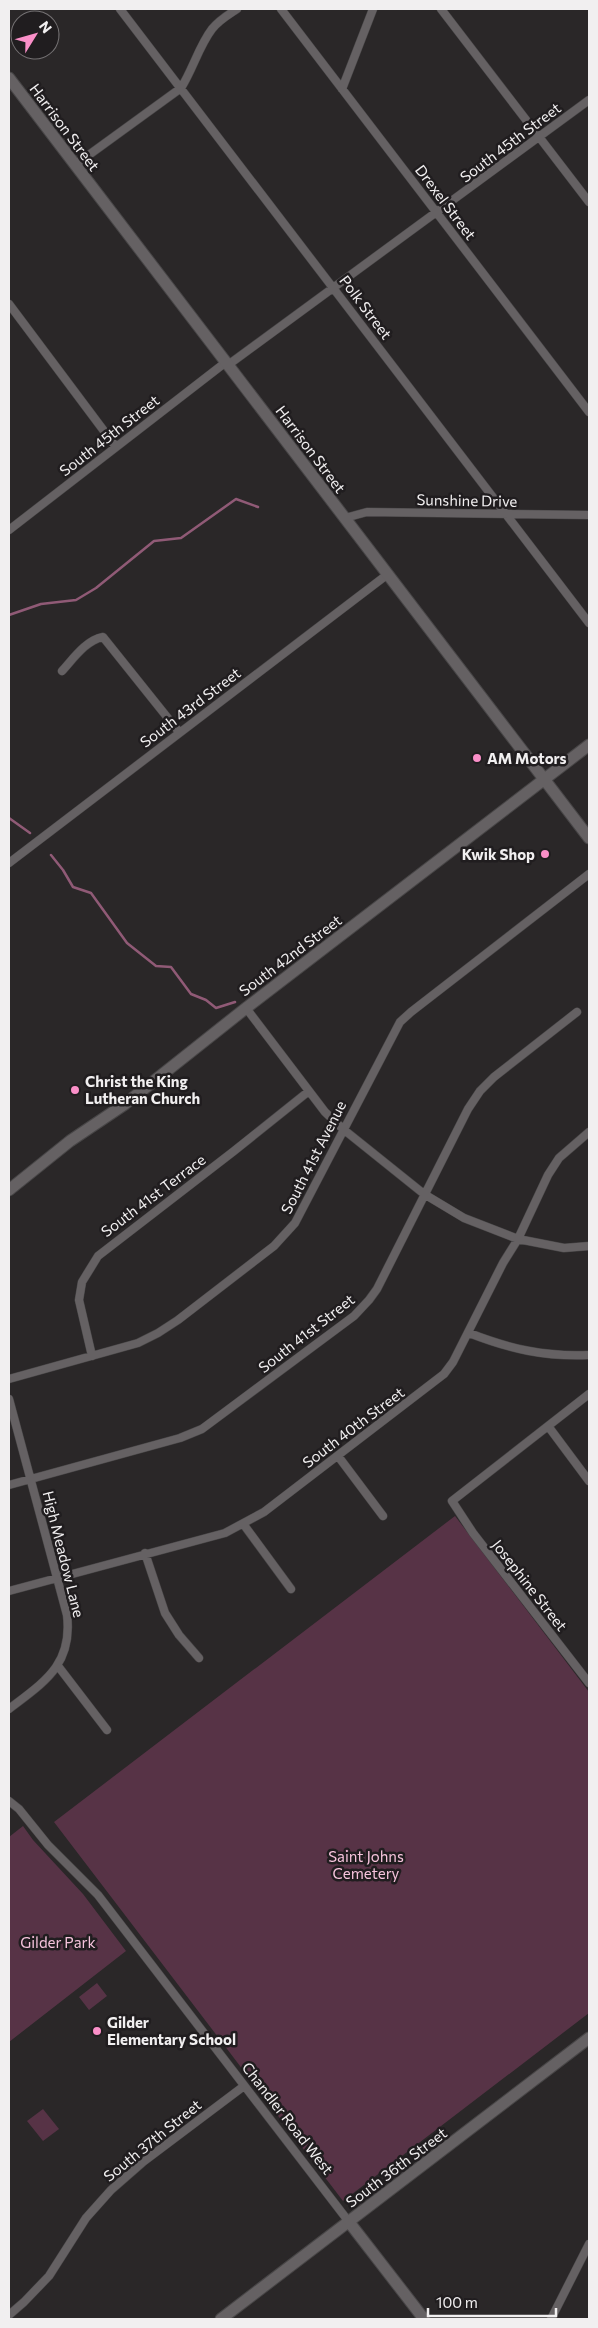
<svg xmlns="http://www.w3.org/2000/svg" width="598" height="2328" font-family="Commissioner,sans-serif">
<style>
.green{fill:#573346}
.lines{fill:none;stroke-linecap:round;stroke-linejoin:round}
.stream{stroke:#905a76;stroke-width:2.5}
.street-casing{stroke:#484647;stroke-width:9}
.secondary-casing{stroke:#484647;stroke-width:13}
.street{stroke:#656163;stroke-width:8}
.secondary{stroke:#656163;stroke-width:11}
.poi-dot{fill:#fa8fc8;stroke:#201d1f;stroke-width:2}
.labels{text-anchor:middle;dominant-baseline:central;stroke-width:5;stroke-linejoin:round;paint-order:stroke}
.street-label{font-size:15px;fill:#f1eff0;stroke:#201d1f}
.poi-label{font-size:15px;font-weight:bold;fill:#f1eff0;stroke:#201d1f;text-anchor:start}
.park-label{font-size:15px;fill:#f6c3dc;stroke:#201d1f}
</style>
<rect width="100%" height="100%" fill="#2a2728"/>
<path class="green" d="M455 1516 589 1692V2013L343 2201 54 1822Z
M23 1826 33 1840 83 1894 126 1951 9 2042V1837Z
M97 1983 107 1996 89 2010 79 1997Z
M43 2109 59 2129 43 2141 27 2121Z"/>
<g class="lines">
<path class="stream" d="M9 615 41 604 76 600 96 588 154 541 181 538 236 499 258 507
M9 818 30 833
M51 855 63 870 73 887 91 893 127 943 156 966 171 967 191 994 206 1000 216 1008 235 1002"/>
<g class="street-casing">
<path id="street" d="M120 9 589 623
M281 9 589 412
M441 9 589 202
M342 89 373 9
M75 165 181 88C193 69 199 46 212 29 219 20 228 15 237 9
M9 304 116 447
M228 365 589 100
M345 518 367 512 589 515
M9 530 226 362
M62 671C73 659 86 640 103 637L179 732
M9 863 388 574
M246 1008 325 1112 343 1129 424 1194 464 1218 518 1239 564 1248 589 1246
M469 1333C510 1349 545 1357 589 1355
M92 1356 79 1300 82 1282 98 1256 234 1151 309 1091
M9 1379 138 1343 158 1333 178 1320 274 1246 295 1223 400 1022 411 1012 589 874
M589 1394 452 1501 473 1533 589 1683
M9 1399 67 1615C73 1665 44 1682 9 1709
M548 1426 589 1481
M338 1456 383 1516
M9 1485 180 1438 202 1429 354 1316 369 1300 377 1289 468 1109 480 1091 494 1077 577 1012
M244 1525 291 1589
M145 1553 165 1613 179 1635 199 1658
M9 1591 225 1533 264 1512 444 1374 453 1362 503 1263 518 1239 548 1175 559 1158 589 1132
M58 1666 107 1730
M9 1801 19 1809 48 1845 98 1895 349 2222
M9 2315 24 2302 49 2276 86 2218 111 2190 143 2162 244 2086
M551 2319 589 2244"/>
</g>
<g class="secondary-casing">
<path id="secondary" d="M9 78 589 838
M9 1190 70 1141 125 1104 246 1008 589 745
M349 2222 424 2319
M221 2319 589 2038"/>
</g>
<use href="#street" class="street"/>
<use href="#secondary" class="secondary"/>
</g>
<g class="poi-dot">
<circle cx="477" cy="758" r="5"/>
<circle cx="545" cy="854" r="5"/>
<circle cx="75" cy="1090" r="5"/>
<circle cx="97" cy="2031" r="5"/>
</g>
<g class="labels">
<g class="street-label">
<text transform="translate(65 127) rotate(53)">Harrison Street</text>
<text transform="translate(510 142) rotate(-37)">South 45th Street</text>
<text transform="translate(446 202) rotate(53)">Drexel Street</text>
<text transform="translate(366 307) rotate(53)">Polk Street</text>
<text transform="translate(109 435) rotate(-38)">South 45th Street</text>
<text transform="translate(311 449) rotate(53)">Harrison Street</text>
<text transform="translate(467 500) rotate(1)">Sunshine Drive</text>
<text transform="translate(190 707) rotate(-37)">South 43rd Street</text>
<text transform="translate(290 955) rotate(-37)">South 42nd Street</text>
<text transform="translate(313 1157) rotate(-63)">South 41st Avenue</text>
<text transform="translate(153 1195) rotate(-37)">South 41st Terrace</text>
<text transform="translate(306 1333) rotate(-38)">South 41st Street</text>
<text transform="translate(353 1427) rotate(-37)">South 40th Street</text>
<text transform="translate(64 1554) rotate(76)">High Meadow Lane</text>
<text transform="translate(530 1585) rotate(52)">Josephine Street</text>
<text transform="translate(288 2118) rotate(52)">Chandler Road West</text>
<text transform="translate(152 2140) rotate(-39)">South 37th Street</text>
<text transform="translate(396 2167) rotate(-37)">South 36th Street</text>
</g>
<g class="poi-label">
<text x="487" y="758">AM Motors</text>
<text x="535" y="854" text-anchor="end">Kwik Shop</text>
<text x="85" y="1081">Christ the King<tspan x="85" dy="17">Lutheran Church</tspan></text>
<text x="107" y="2022">Gilder<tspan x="107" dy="17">Elementary School</tspan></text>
</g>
<g class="park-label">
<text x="366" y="1856">Saint Johns<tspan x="366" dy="17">Cemetery</tspan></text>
<text x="58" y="1942">Gilder Park</text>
</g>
</g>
<rect width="598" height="2328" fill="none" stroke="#f1eff0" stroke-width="20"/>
<g transform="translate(35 35) rotate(53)"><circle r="24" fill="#201d1f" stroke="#747173"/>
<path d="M0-4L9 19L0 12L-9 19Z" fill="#fa8fc8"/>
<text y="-8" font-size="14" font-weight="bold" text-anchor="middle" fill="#f1eff0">N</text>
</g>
<path d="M428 2308v8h128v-8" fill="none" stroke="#f1eff0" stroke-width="2.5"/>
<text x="436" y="2308" font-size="15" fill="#f1eff0" stroke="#201d1f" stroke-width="4" paint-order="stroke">100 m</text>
</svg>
